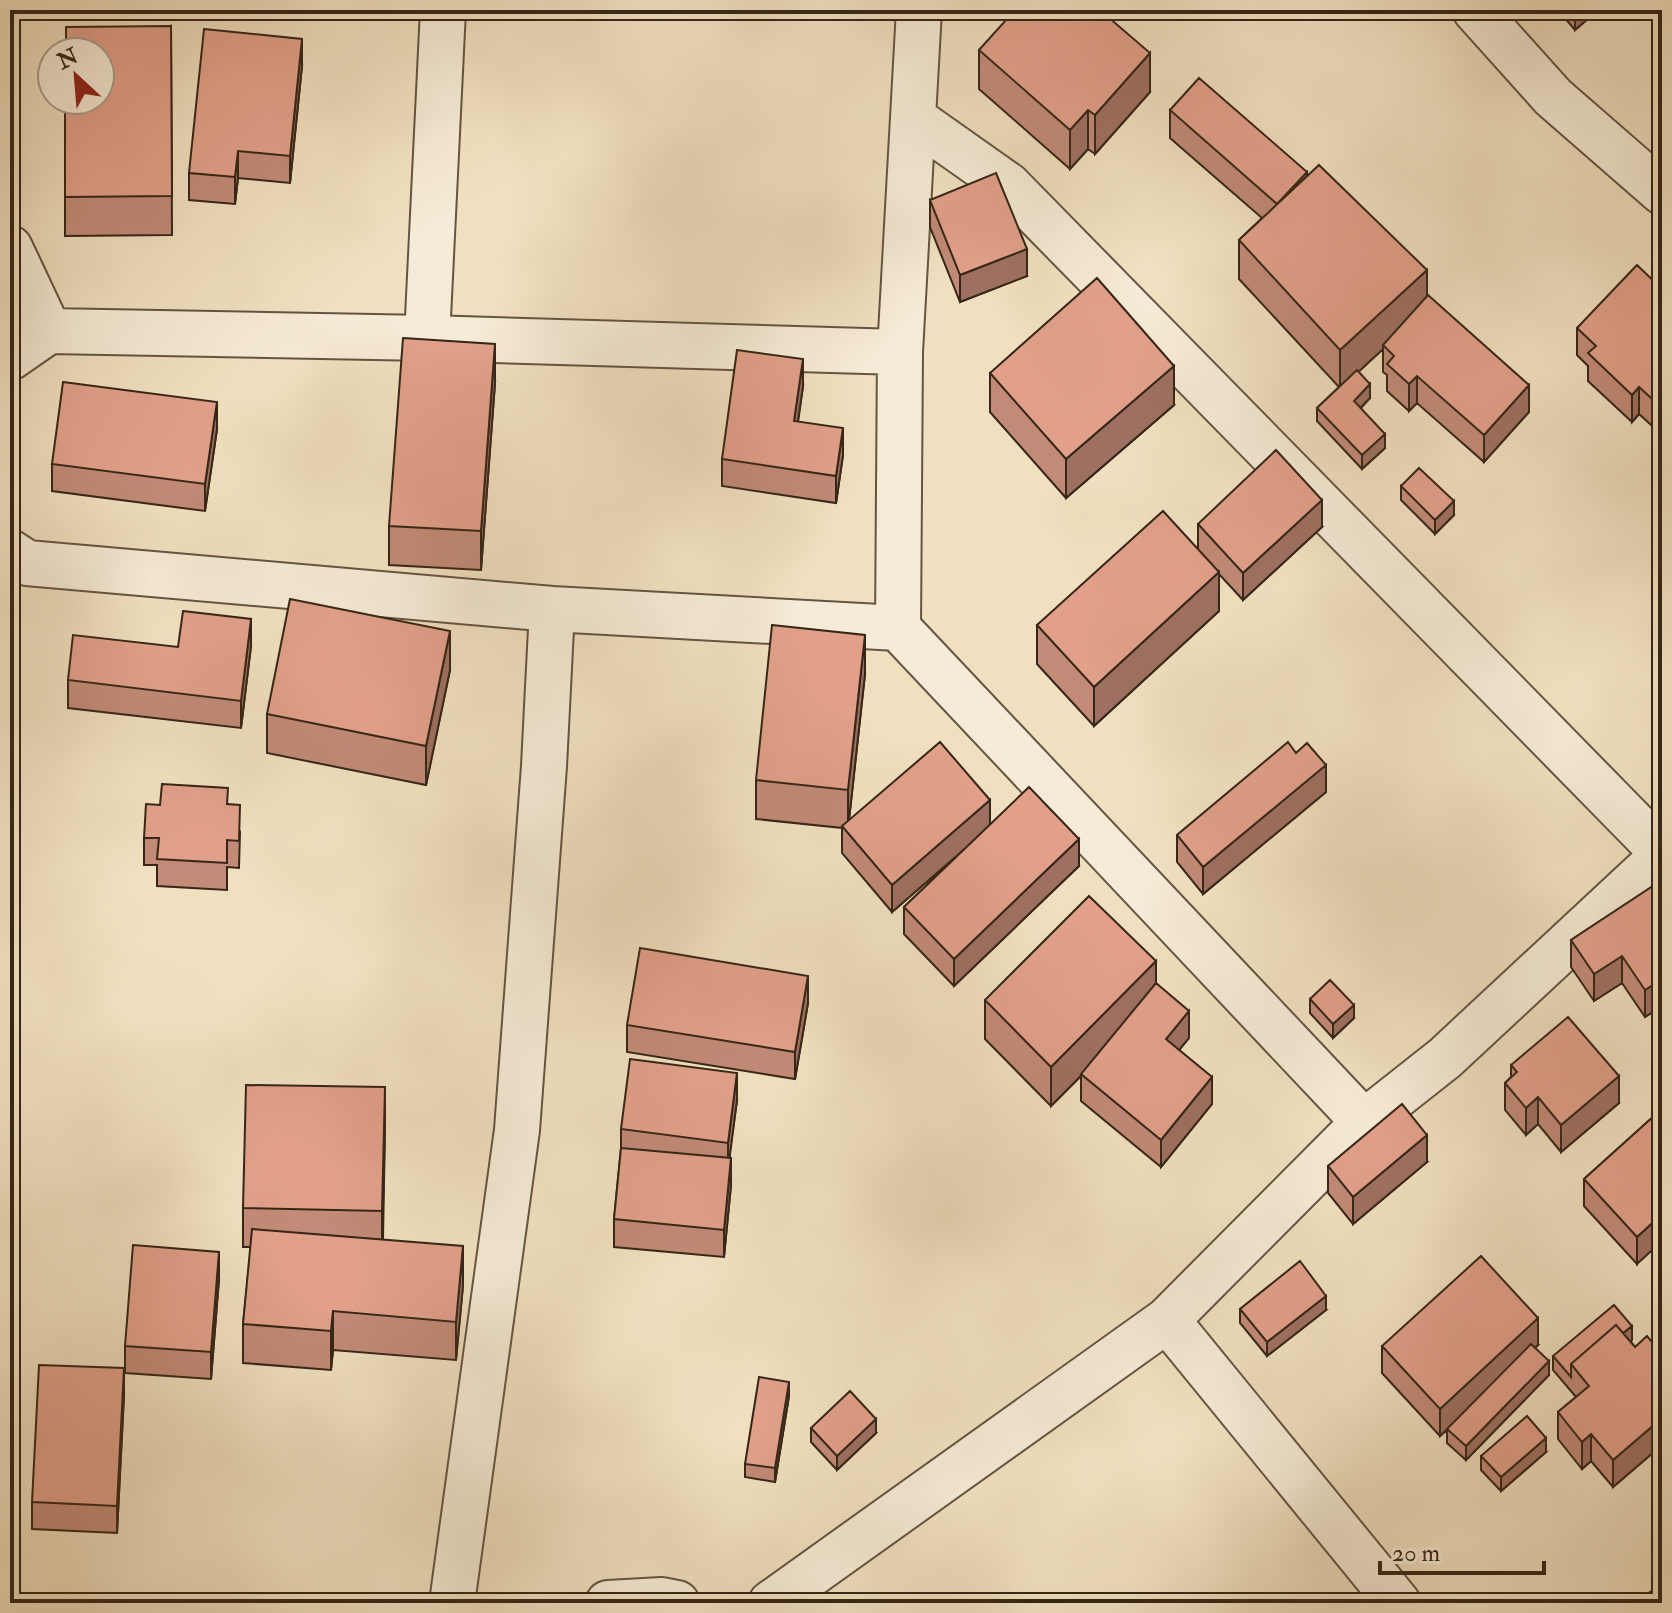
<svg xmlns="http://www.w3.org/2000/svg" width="1672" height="1613" font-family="'IM FELL Double Pica',serif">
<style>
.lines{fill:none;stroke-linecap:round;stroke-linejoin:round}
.street-casing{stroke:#645441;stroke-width:48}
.street{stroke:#f6ebd6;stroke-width:44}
.wall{fill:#c28a77;stroke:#352617;stroke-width:2}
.shaded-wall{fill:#9e7061;stroke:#352617;stroke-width:2}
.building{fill:#e2a08a;stroke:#352617;stroke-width:2}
</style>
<rect width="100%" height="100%" fill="#f1e0c0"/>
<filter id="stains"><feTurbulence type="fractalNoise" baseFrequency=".0025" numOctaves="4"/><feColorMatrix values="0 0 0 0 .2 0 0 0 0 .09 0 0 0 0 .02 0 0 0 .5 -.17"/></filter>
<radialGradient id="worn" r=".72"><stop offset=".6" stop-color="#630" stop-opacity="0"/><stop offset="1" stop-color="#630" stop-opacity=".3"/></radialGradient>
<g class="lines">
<g class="street-casing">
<path id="street" d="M919 10 900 352 898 628 1364 1122
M1475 10 1553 97 1662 192
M913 118 1008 185 1662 852
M10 248 49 331 427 338 900 352
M427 338 443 10
M10 358 49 331
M10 552 27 563 552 609 898 628
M1167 1320 1398 1603
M452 1603 517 1130 544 766 552 609
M608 1603 662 1600 677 1603
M771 1603 1167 1320 1364 1122 1445 1058 1662 856"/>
</g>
<use href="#street" class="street"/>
</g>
<path class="wall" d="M1558 10H1598L1575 30Z
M1659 10H1662V25L1659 21Z
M171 26 172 235 65 236V100Z
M979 50 1150 92 1095 154 1088 149 1070 169 979 89Z
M302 66 290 183 238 178 235 204 189 200V173Z
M1170 110 1307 177 1427 296 1529 412 1484 462 1417 403 1409 411 1387 391V375L1383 372V349L1358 372 1370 398 1361 408 1385 448 1362 469 1317 421V408L1339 387 1239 279V240L1262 218 1170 138Z
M930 200 1027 276 960 302 930 227Z
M1662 289V435L1639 414 1632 422 1588 381V366L1577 355V328Z
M990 373 1174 405 1066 498 990 412Z
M495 383 481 570 389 565V526Z
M803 386 798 422 843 455 836 503 722 486V459Z
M217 429 205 511 52 491V464Z
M1401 486 1454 515 1435 534 1401 500Z
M1198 524 1322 527 1243 600 1219 574V611L1094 726 1037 664V625L1198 549Z
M251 646 241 728 68 708V680L178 647Z
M450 670 426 785 267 753V714Z
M865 674 849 820 990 824 1079 866 954 986 904 934V907L962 851 892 912 842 853V828L756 819V780Z
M1326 792 1203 894 1177 862V835Z
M228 804 240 832 239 868 227 867V890L157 886V865H144V838L160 805Z
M1662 880V1006L1645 1017 1622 983 1594 1001 1571 967V940Z
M1156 983 1189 1038 1179 1050 1212 1104 1161 1167 1081 1101V1076L1051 1106 985 1039V1000Z
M1310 999 1354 1018 1333 1038 1310 1013Z
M808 1003 795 1079 627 1052V1025Z
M1511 1065 1619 1103 1561 1152 1538 1124 1526 1135 1505 1110V1083L1511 1077Z
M737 1100 729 1158 731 1185 724 1257 614 1247V1219L621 1148V1129Z
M1654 1116 1637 1264 1584 1206V1179Z
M385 1126 383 1239 463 1285 456 1360 333 1350 331 1370 243 1363V1324L251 1247H243V1208Z
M1427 1162 1353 1224 1328 1193V1166Z
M219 1279 211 1379 125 1373V1346Z
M1240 1309 1326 1310 1267 1356 1240 1323Z
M1632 1340 1630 1341 1635 1347 1662 1354V1445L1613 1487 1591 1461 1582 1469 1558 1439V1412L1576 1397 1553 1370V1356Z
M1538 1345 1535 1348 1549 1375 1466 1460 1447 1443V1430L1440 1436 1382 1373V1346Z
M124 1395 117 1533 32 1529V1502Z
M789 1396 775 1482 745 1477V1464Z
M811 1428 876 1433 837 1470 811 1442Z
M1546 1452 1501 1491 1481 1470V1456Z"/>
<path class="shaded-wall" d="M1575 10H1598L1575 30Z
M302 39V66L290 183V156Z
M1150 53V92L1095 154V115Z
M1088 110V149L1070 169V130Z
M238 151V178L235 204V177Z
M1307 172V199L1277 204Z
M1027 249V276L960 302V275Z
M1427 270V309L1383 345V349L1340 389V350Z
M495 344V383L481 570V531Z
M803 359V386L794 448V421Z
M1174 366V405L1066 498V459Z
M1417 376V403L1409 411V384Z
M1370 384V398L1354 414V401Z
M1529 385V412L1484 462V435Z
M1639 387V414L1632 422V395Z
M217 402V429L205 511V484Z
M843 428V455L836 503V476Z
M1385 434V448L1362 469V455Z
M1322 500V527L1243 600V573Z
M1454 501V515L1435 534V520Z
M1219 572V611L1094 726V687Z
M251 619V646L241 728V701Z
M450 631V670L426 785V746Z
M865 635V674L848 829V790Z
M1326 765V792L1203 894V867Z
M990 800V827L892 912V885Z
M1079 839V866L954 986V959Z
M1622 956V983L1594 1001V974Z
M1156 961V1000L1051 1106V1067Z
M808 976V1003L795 1079V1052Z
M1662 979V1006L1645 1017V990Z
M1354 1005V1018L1333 1038V1024Z
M1189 1011V1038L1166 1066V1039Z
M737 1073V1100L728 1170V1143Z
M1619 1076V1103L1561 1152V1125Z
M1212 1077V1104L1161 1167V1140Z
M385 1087V1126L382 1250V1211Z
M1538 1097V1124L1526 1135V1108Z
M1427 1135V1162L1353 1224V1197Z
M731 1158V1185L724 1257V1230Z
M1662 1214V1241L1637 1264V1237Z
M463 1246V1285L456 1360V1322Z
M219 1252V1279L211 1379V1352Z
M1326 1296V1310L1267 1356V1342Z
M333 1311V1350L331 1370V1331Z
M1538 1318V1345L1440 1436V1409Z
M1632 1326V1340L1584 1379 1577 1371Z
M1549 1361V1375L1466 1460V1446Z
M124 1368V1395L117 1533V1506Z
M789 1382V1396L775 1482V1468Z
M1662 1418V1445L1613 1487V1460Z
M876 1419V1433L837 1470V1456Z
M1591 1434V1461L1582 1469V1442Z
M1546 1438V1452L1501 1491V1477Z"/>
<path class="building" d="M1015 10H1100L1150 53 1095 115 1088 110 1070 130 979 50Z
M171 26 172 196 65 197V100H100V52H66V27Z
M204 29 302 39 290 156 238 151 235 177 189 173Z
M1199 78 1307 172 1277 204 1170 110Z
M1319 165 1427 270 1340 350 1239 240Z
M996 173 1027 249 960 275 930 200Z
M1637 265 1662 289V408L1639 387 1632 395 1588 353 1596 346 1577 328Z
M1097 278 1174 366 1066 459 990 373Z
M1428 295 1529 385 1484 435 1417 376 1409 384 1387 364 1394 356 1383 345Z
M403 338 495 344 481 531 389 526Z
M737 350 803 359 794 421 843 428 836 476 722 459Z
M1357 370 1370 384 1354 401 1385 434 1362 455 1317 408Z
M63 382 217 402 205 484 52 464Z
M1276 450 1322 500 1243 573 1198 524Z
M1419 468 1454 501 1435 520 1401 486Z
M1163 511 1219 572 1094 687 1037 625Z
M290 599 450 631 426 746 267 714Z
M183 611 251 619 241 701 68 680 73 635 178 647Z
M772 625 865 635 848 790 756 780Z
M940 742 990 800 892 885 842 826Z
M1288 742 1296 753 1307 743 1326 765 1203 867 1177 835Z
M162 784 228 788 227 804 240 805 239 841 227 840V863L157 859 159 838H144L146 804 160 805Z
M1029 787 1079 839 954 959 904 907Z
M1662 880V979L1645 990 1622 956 1594 974 1571 940Z
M1089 896 1156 961 1051 1067 985 1000Z
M640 948 808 976 795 1052 627 1025Z
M1330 980 1354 1005 1333 1024 1310 999Z
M1156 983 1189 1011 1166 1039 1212 1077 1161 1140 1081 1074Z
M1568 1017 1619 1076 1561 1125 1538 1097 1526 1108 1505 1083 1517 1072 1511 1065Z
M630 1059 737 1073 728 1143 621 1129Z
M246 1085 385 1087 382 1211 243 1208Z
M1402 1104 1427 1135 1353 1197 1328 1166Z
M1654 1116 1659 1122 1662 1120V1214L1637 1237 1584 1179Z
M621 1148 731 1158 724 1230 614 1219Z
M252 1229 463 1246 456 1322 333 1311 331 1331 243 1324Z
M133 1245 219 1252 211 1352 125 1346Z
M1481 1256 1538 1318 1440 1409 1382 1346Z
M1300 1261 1326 1296 1267 1342 1240 1309Z
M1614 1305 1632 1326 1623 1333 1616 1325 1571 1364V1377L1553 1356Z
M1616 1325 1635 1347 1647 1336 1662 1354V1418L1613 1460 1591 1434 1582 1442 1558 1412 1589 1386 1571 1364Z
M1531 1344 1549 1361 1466 1446 1447 1429Z
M39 1365 124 1368 117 1506 32 1502Z
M759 1377 789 1382 775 1468 745 1464Z
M850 1391 876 1419 837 1456 811 1428Z
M1527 1416 1546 1438 1501 1477 1481 1456Z
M1662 1584V1603H1640L1638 1600Z"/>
<rect width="1672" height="1613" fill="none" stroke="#f1e0c0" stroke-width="40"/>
<rect x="12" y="12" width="1648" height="1589" fill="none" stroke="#352617" stroke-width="4"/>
<rect x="20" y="20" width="1632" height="1573" fill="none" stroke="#352617" stroke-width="2"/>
<g transform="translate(76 76) rotate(334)"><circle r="38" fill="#f6ebd6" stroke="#a99c8a" stroke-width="2"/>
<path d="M0-6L14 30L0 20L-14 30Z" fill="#8f2418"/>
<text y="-12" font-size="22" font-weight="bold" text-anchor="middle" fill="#352617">N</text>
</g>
<path d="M1380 1561v12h164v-12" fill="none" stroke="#352617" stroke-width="4"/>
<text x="1392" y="1561" font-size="24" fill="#352617" stroke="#f6ebd6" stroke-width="6" paint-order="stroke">20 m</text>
<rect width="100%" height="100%" filter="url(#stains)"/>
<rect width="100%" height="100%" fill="url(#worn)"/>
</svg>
